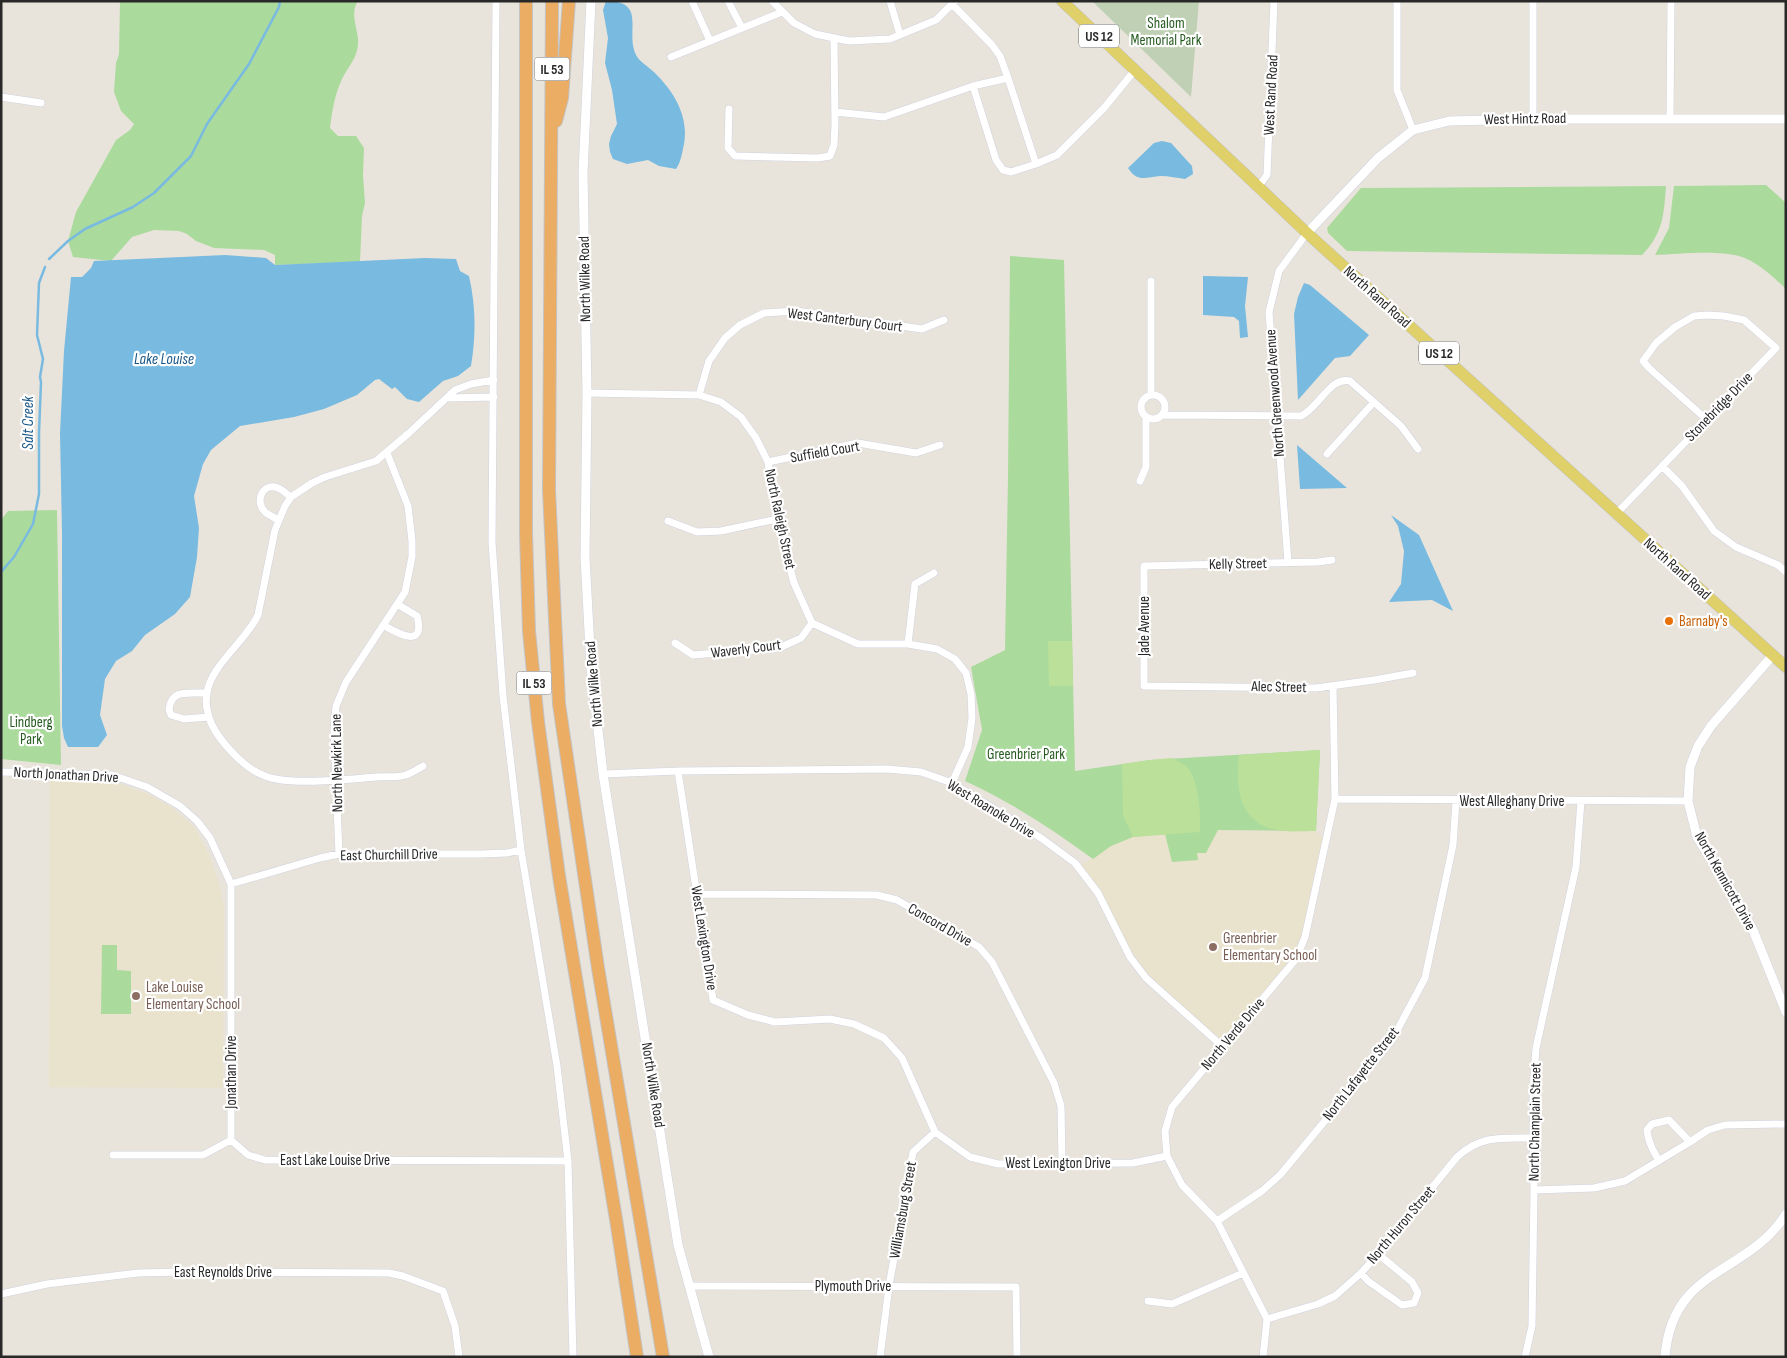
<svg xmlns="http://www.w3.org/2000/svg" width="1787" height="1358" font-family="'Sofia Sans Condensed',sans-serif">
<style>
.education{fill:#e9e2cc}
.green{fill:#abda9d}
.cemetery{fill:#bfd0b4}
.pitch{fill:#bbe09a}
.water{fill:#79bae0}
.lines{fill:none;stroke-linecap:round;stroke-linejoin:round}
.stream{stroke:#79bae0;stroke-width:2.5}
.minor-casing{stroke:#d0d2df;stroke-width:8}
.tertiary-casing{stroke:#d0d2df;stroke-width:10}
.primary-casing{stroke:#c3c3c3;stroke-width:12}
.motorway-casing{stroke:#c3c3c3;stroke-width:14}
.minor{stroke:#fff;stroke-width:7}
.tertiary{stroke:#fff;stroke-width:9}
.primary{stroke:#e0d069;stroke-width:11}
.motorway{stroke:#ebac63;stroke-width:12}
.food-dot{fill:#e8710a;stroke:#fff;stroke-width:2}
.education-dot{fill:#8d6e63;stroke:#fff;stroke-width:2}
.labels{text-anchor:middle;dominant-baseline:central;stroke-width:4.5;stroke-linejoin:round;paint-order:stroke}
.shield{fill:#fff;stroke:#686868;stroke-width:1}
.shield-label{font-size:14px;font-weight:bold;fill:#282828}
.park-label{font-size:15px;fill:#275b21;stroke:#fff}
.street-label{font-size:15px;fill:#282828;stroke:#fff}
.food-label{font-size:15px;fill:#c56008;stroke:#fff;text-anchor:start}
.education-label{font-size:15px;fill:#785e54;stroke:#fff;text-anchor:start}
.water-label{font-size:16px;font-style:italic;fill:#1c5888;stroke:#fff}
</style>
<rect width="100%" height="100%" fill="#e9e4db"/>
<path class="education" d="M50 779 115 782 150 795 171 807 194 827 208 853 219 883 224 906 223 1088 49 1087Z
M1218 830 1316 831 1326 841 1305 937 1296 959 1222 1046 1146 978 1130 957 1098 893 1078 867 1111 846 1133 837Z"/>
<path class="green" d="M120 1H358C349 14 359 30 358 43 358 57 348 67 342 79 335 94 332 111 330 128L338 136H356L364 148 363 176 365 203 362 216 360 262 275 265V255L264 250 214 248 196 241 187 234 179 231 154 230 132 237 111 261 73 257 68 241 76 212 116 140 130 130 134 124 121 111 114 92 116 63 119 54Z
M1766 185 1786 203V289C1773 277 1757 261 1739 256 1716 250 1679 254 1655 255L1669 228 1674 186Z
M1666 186C1664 214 1663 234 1642 255L1347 251 1328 233 1327 228 1361 188Z
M1010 256 1064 260 1075 771 1150 760 1320 750 1316 831 1218 830 1206 853H1197L1198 860 1172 862 1165 834 1133 837 1111 846 1093 859C1052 829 1011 802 965 781L982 730 971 667 1005 650 1008 476Z
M57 510 61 765 1 759V520L8 511Z
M102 945H117V970L131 971V1014H101Z"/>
<path class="cemetery" d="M1092 1H1199L1191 97Z"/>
<path class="pitch" d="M1048 641H1072L1073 686H1049Z
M1320 750 1316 831C1301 831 1283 833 1269 828 1237 817 1236 783 1239 755Z
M1172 758C1176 761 1182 763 1186 766 1199 778 1201 815 1200 832L1133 837 1123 815 1122 764 1150 760Z"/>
<path class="water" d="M606 1C650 1 622 35 638 58 642 63 650 68 655 73 674 92 689 116 684 144 682 153 681 162 676 169L659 166 648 160 627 164 613 159 610 152 609 144 611 136 617 124 612 90 605 63 608 38 603 10Z
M1162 141 1171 143 1192 166 1193 174 1185 179C1177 178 1169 176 1161 176 1145 177 1138 183 1128 168L1154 143Z
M225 255 266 258 275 265 425 258 456 259 460 271 469 276C476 306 476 336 471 366L458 376 443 381 419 402 407 399 395 387 392 389 379 379 375 380 357 395 324 409 294 417 240 426 211 450 203 464 194 496 199 528 197 557 190 597 175 614 145 635 132 651 116 661 105 679 100 715 107 735 98 747H68L64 738 62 726V533L60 433 64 351 71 277H82L91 268 94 261Z
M1203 276 1248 277 1245 306 1248 337 1240 338 1239 321 1234 317 1203 315Z
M1304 283 1310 285 1369 335 1350 356 1335 358 1298 400 1294 314 1298 297Z
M1297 445 1347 488 1300 489Z
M1391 515 1419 535 1453 611 1432 600 1389 602 1401 584 1404 551 1398 526Z"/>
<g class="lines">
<path class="stream" d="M49 259 68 241 85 229 133 207 154 193 191 156 207 124 249 64 279 7 280 1
M1 572 14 557 33 524 39 494V432L41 382 40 377 43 359 37 335 39 283 45 267"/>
<g class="minor-casing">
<path id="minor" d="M496 1 492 542 503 696 521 850 557 1066 568 1161 573 1357
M692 1 710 41
M728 1 742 28
M772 1 794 23 815 34 849 41 890 39 936 20 955 1
M890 1 900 35
M1397 1V90L1413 130
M952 4 992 45 1000 56 1008 78 1036 164
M671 57 782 12
M973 86 996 160 1003 170 1011 172 1036 164 1057 155 1104 108 1135 70
M1 97 41 103
M729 109 728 148 735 156 818 158 830 156 834 145 835 124 834 38
M835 112 884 117 973 86 1008 78
M1533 119V1
M1670 119 1671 1
M1258 187 1267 175 1274 1
M1151 281V395
M587 393 699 395 721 402 741 417 756 438 768 462 777 519 794 583 812 623 858 644H908L937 649 955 659 966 673 971 694 972 718 968 747 952 783
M1141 407a12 12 0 1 1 24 0a12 12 0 1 1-24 0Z
M699 395 709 361 725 338 740 325 764 313 796 311 922 329 944 320
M447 398 494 397
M1163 415 1301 416C1319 408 1330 376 1350 381L1401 426 1418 449
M1327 454 1374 402
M768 462 858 443 916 453 940 445
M1662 466 1682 486 1714 531 1736 547 1778 565 1786 572
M1140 481 1146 467V418
M1616 514 1776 348 1744 320 1724 316 1707 315 1694 316 1675 327 1656 343 1643 361 1649 368 1706 419
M278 520C274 517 268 515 265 512 254 501 263 482 278 488 283 490 288 495 291 497
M668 521 697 532 721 531 777 519
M1332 560 1318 562 1144 566V686L1316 688 1374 680 1413 673
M1288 562 1269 312 1279 271 1307 233
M383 625C397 633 426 650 417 616L397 604
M675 643 693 655 779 648 801 638 812 623
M908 644 915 584 934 573
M207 693C189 694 171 688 169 710L171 715 184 719 209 717
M423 766C418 769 412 773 406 775 397 778 385 776 376 777 348 779 290 786 265 776 244 769 212 735 208 713 206 707 206 699 207 694 209 667 247 640 258 615L275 530 285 506 291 497 312 483 325 477 376 461 409 433 455 390 471 384 494 380
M678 771 713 1000 748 1015 775 1022 830 1019 854 1024 884 1038 902 1058 935 1132 970 1157 998 1164 1133 1163 1167 1156
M1 772 112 775 147 787 180 806 197 821 210 838 231 884V1140
M603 774 678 771 887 769 921 772 952 783 1041 838 1075 863 1098 893 1130 957 1146 978 1222 1046
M1335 799 1688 801
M339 854 334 730 336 706 346 682 405 592 412 557V541L408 506 387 453
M231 884 320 858 339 854H480L507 853 521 850
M697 894 877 895 897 900 979 947 992 962 1054 1083 1061 1106 1062 1162
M231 1140 248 1155 265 1160 568 1161
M113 1155H203L231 1140
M1659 1161C1653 1150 1648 1142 1647 1130L1652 1124 1669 1120 1690 1142
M1534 1190 1594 1188 1625 1181 1690 1142 1708 1130 1725 1125 1786 1124
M1217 1221 1262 1191 1280 1175 1392 1040 1425 978 1453 845 1456 801
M1361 1273 1368 1281 1402 1305 1414 1303 1418 1293 1412 1282 1378 1254
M689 1286 1016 1287 1017 1357
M1 1294 47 1284 138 1273 184 1272 389 1273 403 1276 443 1291 455 1326 459 1357
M1148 1301 1172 1304 1243 1273
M1267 1319 1318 1304 1335 1296 1361 1273 1378 1254 1457 1157C1481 1135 1502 1138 1532 1138
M880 1357 889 1286 913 1152 935 1132
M1263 1357 1267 1319 1217 1221 1182 1185 1167 1156 1165 1131 1172 1107 1296 959 1305 937 1335 799 1333 686
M1525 1357 1532 1326 1534 1190 1533 1091 1536 1048 1576 867 1581 801"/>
</g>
<g class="tertiary-casing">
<path id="tertiary" d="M591 1 583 173 587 393 585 557 591 668 603 774 678 1245 709 1357
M1307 233 1378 158 1413 130 1449 121 1533 119H1786
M1773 655 1711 726 1698 746 1690 767 1688 801 1697 837 1737 900 1753 930 1786 1012
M1665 1357C1672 1266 1747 1276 1786 1214"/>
</g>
<g class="primary-casing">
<path id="primary" d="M1062 1 1307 233 1786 667"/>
</g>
<g class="motorway-casing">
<path id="motorway" d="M526 1V534L529 631 538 722 559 876 616 1219 637 1357
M552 1 549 490 559 704 598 968 663 1357
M556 121 562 98 569 1"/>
</g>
<use href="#minor" class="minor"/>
<use href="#tertiary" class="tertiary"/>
<use href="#primary" class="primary"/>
<use href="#motorway" class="motorway"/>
</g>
<circle class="food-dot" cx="1669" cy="621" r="5"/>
<g class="education-dot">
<circle cx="1213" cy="947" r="5"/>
<circle cx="136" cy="996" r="5"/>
</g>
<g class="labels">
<g class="shield">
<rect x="1079" y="24.5" width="40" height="23" rx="4"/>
<rect x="534.5" y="57.5" width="35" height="23" rx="4"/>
<rect x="1419" y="341.5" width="40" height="23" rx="4"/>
<rect x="516.5" y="671.5" width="35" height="23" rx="4"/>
</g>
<g class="shield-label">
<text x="1099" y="36">US 12</text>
<text x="552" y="69">IL 53</text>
<text x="1439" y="353">US 12</text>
<text x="534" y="683">IL 53</text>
</g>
<g class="park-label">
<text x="1166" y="23">Shalom<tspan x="1166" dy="17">Memorial Park</tspan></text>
<text x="31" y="722">Lindberg<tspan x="31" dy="17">Park</tspan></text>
<text x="1026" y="754">Greenbrier Park</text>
</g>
<g class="street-label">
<text transform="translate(1271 95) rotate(-87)">West Rand Road</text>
<text transform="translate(1525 119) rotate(-1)">West Hintz Road</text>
<text transform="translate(585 279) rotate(-91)">North Wilke Road</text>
<text transform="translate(1377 297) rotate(42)">North Rand Road</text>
<text transform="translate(845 320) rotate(7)">West Canterbury Court</text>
<text transform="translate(1275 393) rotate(-94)">North Greenwood Avenue</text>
<text transform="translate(1719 407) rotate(-46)">Stonebridge Drive</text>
<text transform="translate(825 452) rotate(-10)">Suffield Court</text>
<text transform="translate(780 519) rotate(78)">North Raleigh Street</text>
<text transform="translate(1238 564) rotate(-1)">Kelly Street</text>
<text transform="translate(1677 569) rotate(42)">North Rand Road</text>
<text transform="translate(1144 626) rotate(-90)">Jade Avenue</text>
<text transform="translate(746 649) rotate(-7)">Waverly Court</text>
<text transform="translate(594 684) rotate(-95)">North Wilke Road</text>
<text transform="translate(1279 687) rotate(1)">Alec Street</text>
<text transform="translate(337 763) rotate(-91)">North Newkirk Lane</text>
<text transform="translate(66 775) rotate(3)">North Jonathan Drive</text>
<text x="1512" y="801">West Alleghany Drive</text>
<text transform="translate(991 809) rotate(31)">West Roanoke Drive</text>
<text transform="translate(389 855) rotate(-1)">East Churchill Drive</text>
<text transform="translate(1725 881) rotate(61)">North Kennicott Drive</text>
<text transform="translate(940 925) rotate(30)">Concord Drive</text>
<text transform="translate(704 938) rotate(81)">West Lexington Drive</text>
<text transform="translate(1233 1034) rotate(-50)">North Verde Drive</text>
<text transform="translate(231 1072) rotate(-90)">Jonathan Drive</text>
<text transform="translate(1361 1074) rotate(-52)">North Lafayette Street</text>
<text transform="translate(653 1085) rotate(81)">North Wilke Road</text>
<text transform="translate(1535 1122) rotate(-89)">North Champlain Street</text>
<text x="335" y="1160">East Lake Louise Drive</text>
<text x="1058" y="1163">West Lexington Drive</text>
<text transform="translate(903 1210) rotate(-80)">Williamsburg Street</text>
<text transform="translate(1401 1225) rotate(-50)">North Huron Street</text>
<text x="223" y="1272">East Reynolds Drive</text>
<text x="853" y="1286">Plymouth Drive</text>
</g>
<g class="food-label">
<text x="1679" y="621">Barnaby's</text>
</g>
<g class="education-label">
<text x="1223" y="938">Greenbrier<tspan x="1223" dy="17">Elementary School</tspan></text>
<text x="146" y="987">Lake Louise<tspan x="146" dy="17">Elementary School</tspan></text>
</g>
<g class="water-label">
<text x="164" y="359">Lake Louise</text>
<text transform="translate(28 423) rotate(-90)">Salt Creek</text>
</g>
</g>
<rect width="1787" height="1358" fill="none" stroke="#282828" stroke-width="5"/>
</svg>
